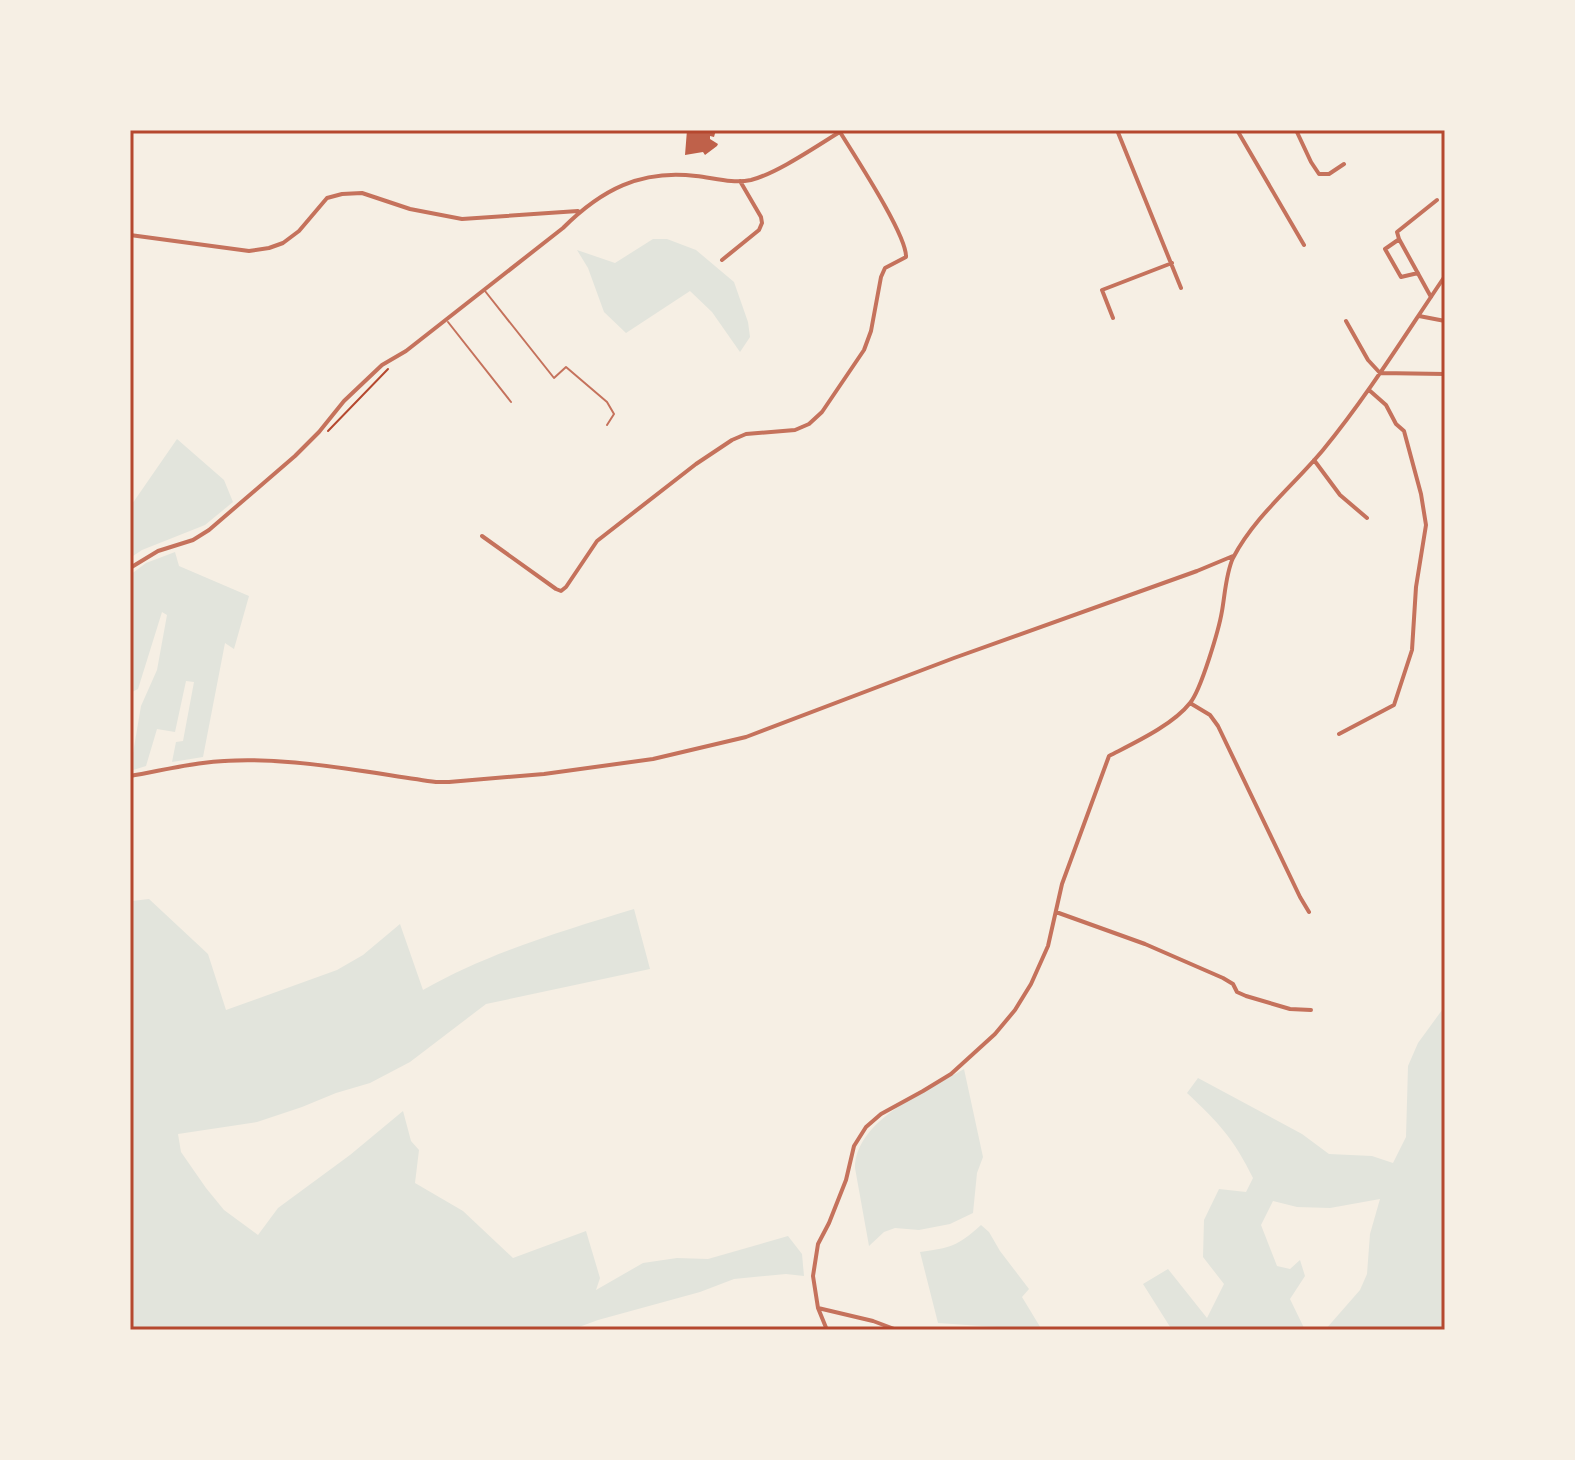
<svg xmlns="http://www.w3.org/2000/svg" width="1575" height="1460" font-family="'Fira Sans Condensed',sans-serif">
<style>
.green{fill:#e2e4dc}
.building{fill:#bf614a}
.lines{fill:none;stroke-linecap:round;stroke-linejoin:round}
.path{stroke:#b5482f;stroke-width:2}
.service{stroke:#c5725c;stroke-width:2}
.minor{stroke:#c5725c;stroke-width:4}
.neatline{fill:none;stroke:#b5482f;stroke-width:3}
</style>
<rect width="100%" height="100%" fill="#f6efe4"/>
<path class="green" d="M653 239H667L696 250 734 282 748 322 750 337 740 352 712 312 690 291 626 333 604 312 588 268 577 250 615 263Z
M177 439 224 480 233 502 205 525 142 550 130 558V507Z
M175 552 179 566 249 596 234 649 225 643 203 757 172 762 176 742 183 741 194 682 186 681 175 732 157 729 146 766 130 771 141 706 157 670 167 615 162 612 138 689 130 693V575L146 563Z
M149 899 208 954 226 1010 337 970 363 955 400 924 423 990C488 953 562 931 634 909L650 969 486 1004 410 1062 370 1083 336 1093 302 1107 257 1122 178 1134 181 1152 206 1188 224 1210 258 1235 278 1208 350 1155 403 1111 411 1141 419 1150 415 1183 463 1211 513 1258 586 1231 600 1278 596 1290 643 1263 677 1258 708 1259 788 1236 802 1254 804 1276 786 1274 734 1279 700 1292 598 1320 571 1330H130V919L132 901Z
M1445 1006V1330H1325L1360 1290 1367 1274 1370 1234 1380 1199 1330 1208 1297 1207 1273 1201 1261 1225 1277 1266 1290 1269 1300 1260 1305 1276 1290 1299 1305 1330H1172L1143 1284 1168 1269 1207 1318 1224 1284 1203 1257 1204 1220 1219 1189 1246 1192 1253 1178C1234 1139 1218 1122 1187 1093L1198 1078 1302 1134 1329 1154 1372 1156 1393 1163 1406 1137 1408 1066 1418 1043Z
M964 1069 983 1157 977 1173 973 1213 950 1224 919 1230 895 1228 884 1232 869 1246 855 1168C856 1119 927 1091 964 1069Z
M981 1225 989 1232 1000 1251 1029 1289 1022 1297 1042 1330 938 1323 920 1252C950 1248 958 1246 981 1225Z"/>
<path class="building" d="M687 130H716L714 137 710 136V139L718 144 717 146 705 155 703 152 685 155Z"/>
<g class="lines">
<path class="path" d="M328 431 388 369"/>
<path class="service" d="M485 291 554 378 566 367 607 402 614 414 607 425
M448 322 511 402"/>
<path class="minor" d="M1117 130 1181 288
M1237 130 1304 245
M1296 130 1311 162 1319 174H1329L1344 164
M130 235 249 251 269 248 283 243 299 231 327 198 342 194 362 193 410 209 462 219 578 211
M1398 240 1385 249 1401 277 1418 273
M722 260 759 230 762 223 761 217 740 181
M1431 297 1399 239 1397 232 1437 200
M1419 316 1445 321
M1113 318 1102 290 1172 263
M1346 321 1368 360 1380 373 1445 374
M1314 460 1340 495 1367 518
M482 536 556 589 561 591 566 587 597 541 696 464 732 440 746 434 795 430 809 424 822 412 864 350 871 331 881 277 885 268 906 257C907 235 854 155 840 132
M130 568 158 551 193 540 209 530 295 456 319 432 344 401 382 365 406 351 563 228C601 190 641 169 696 176 714 178 733 184 751 180 778 173 818 145 843 130
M1190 703 1210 715 1218 726 1300 897 1309 912
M1339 734 1394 705 1412 650 1416 587 1426 525 1421 494 1404 431 1396 424 1386 405 1369 390
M130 776C154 772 178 766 203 763 275 753 363 772 436 782H449L544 774 653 759 746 737 954 658 1197 571 1233 556
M1056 912 1145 944 1223 978 1233 984 1237 992 1246 996 1290 1009 1311 1010
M818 1308 873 1321 897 1330
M827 1330 818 1308 813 1276 818 1244 829 1223 846 1180 854 1146 866 1127 881 1114 923 1091 951 1074 995 1034 1015 1010 1031 984 1048 946 1062 884 1109 756C1134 743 1173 725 1190 703 1201 690 1219 629 1222 611 1225 594 1226 573 1233 558 1255 516 1293 486 1323 450 1368 395 1405 335 1445 276"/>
</g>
<rect width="1575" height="1460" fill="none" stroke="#f6efe4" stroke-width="264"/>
<rect x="132" y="132" width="1311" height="1196" class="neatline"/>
</svg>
